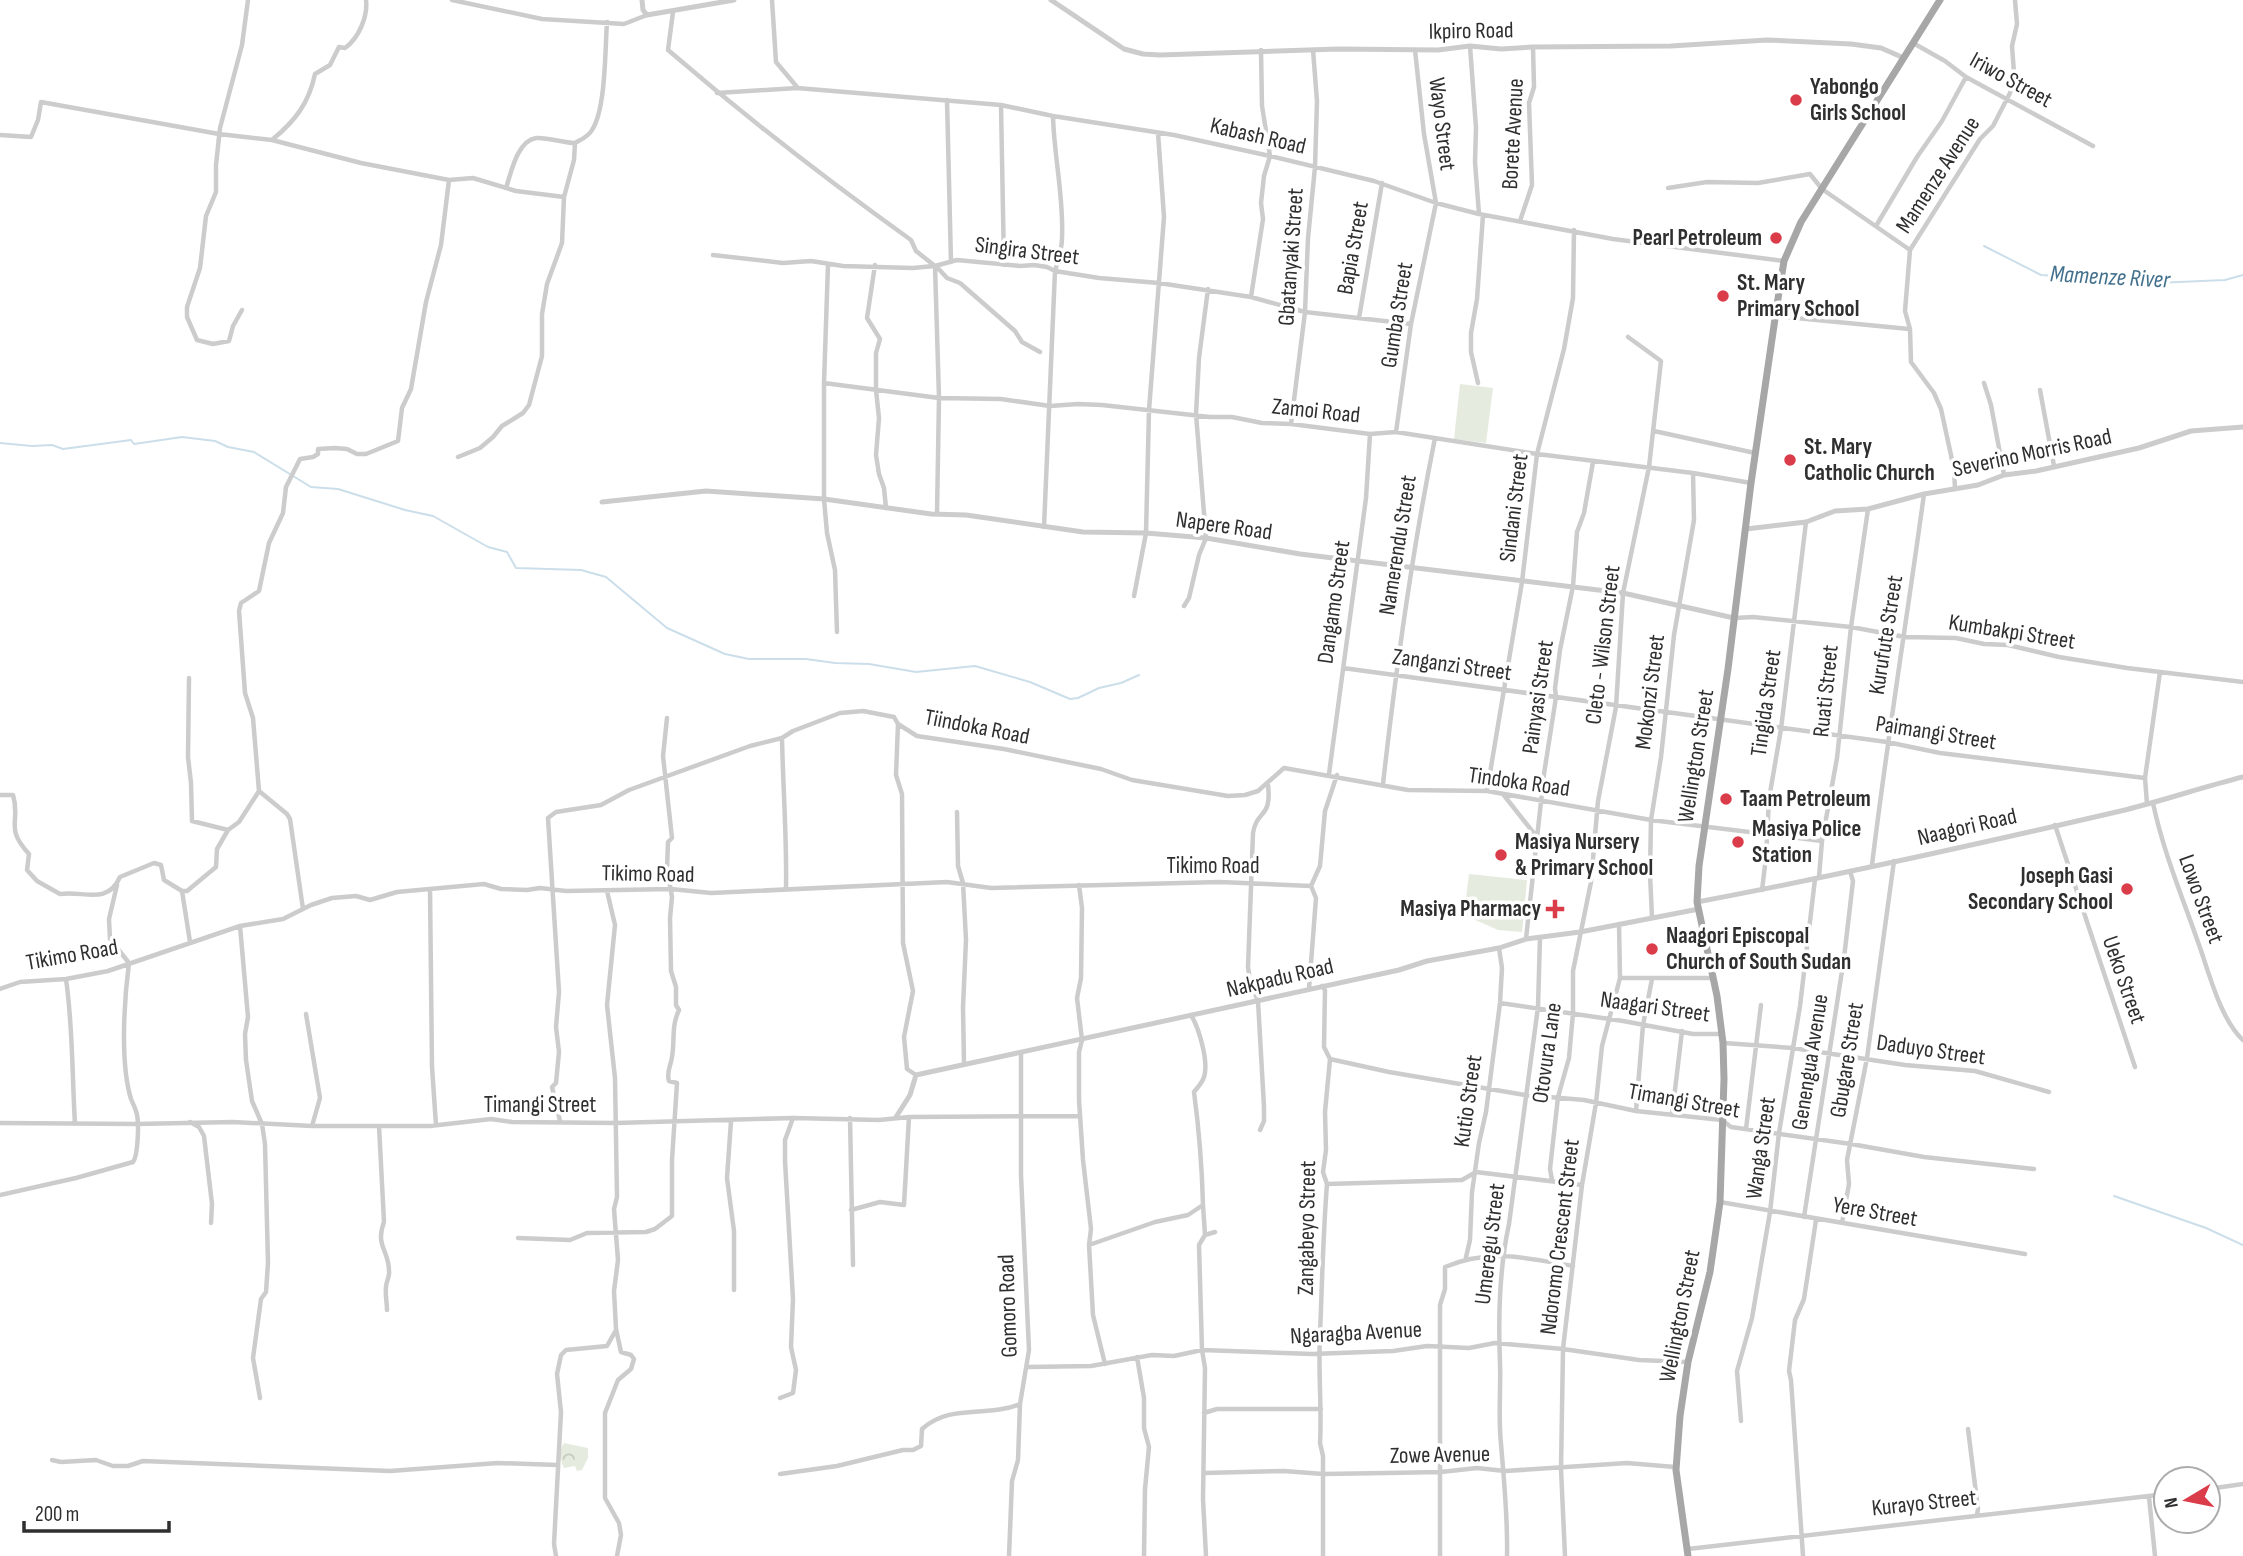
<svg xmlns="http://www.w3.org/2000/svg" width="2243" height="1556" font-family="'Sofia Sans Condensed',sans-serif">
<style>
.forest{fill:url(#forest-crowns)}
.park{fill:#e5ebde}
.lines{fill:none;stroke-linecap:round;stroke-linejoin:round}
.stream{stroke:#cbdeea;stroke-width:2}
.minor{stroke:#ccc;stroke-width:4.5}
.tertiary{stroke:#ccc;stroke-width:5}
.primary{stroke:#a7a7a7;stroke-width:7}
.poi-dot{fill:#da3d49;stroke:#fff;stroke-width:2.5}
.labels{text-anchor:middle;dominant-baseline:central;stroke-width:7;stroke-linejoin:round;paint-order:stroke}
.street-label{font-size:23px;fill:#2f2f2f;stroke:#fff}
.poi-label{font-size:23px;font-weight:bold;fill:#2f2f2f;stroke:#fff;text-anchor:start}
.water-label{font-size:24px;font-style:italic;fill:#42708c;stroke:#fff}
</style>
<defs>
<pattern id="forest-crowns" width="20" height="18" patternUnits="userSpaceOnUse" patternTransform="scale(1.75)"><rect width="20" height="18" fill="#e5ebde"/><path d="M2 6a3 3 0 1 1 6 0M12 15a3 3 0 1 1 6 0" fill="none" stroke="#c5cabf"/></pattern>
</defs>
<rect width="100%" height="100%" fill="#fff"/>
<path class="forest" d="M564 1443 588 1448V1458L582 1470 577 1471 575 1466 564 1468C560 1460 559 1450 564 1443Z"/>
<path class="park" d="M1460 384 1493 388 1486 443 1454 439Z
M1469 874 1527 880 1522 932 1498 930 1464 915Z"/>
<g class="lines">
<path class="stream" d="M1984 246 2041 275 2156 283 2225 280 2243 275
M0 443 32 446 52 445 63 449 131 440 134 444 182 437 215 441 228 447 254 452 311 487 338 489 405 510 433 516 488 547 507 552 516 568 581 570 606 577 667 628 725 654 749 659H806L835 663 869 664 916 672 975 666 1030 682 1070 699 1078 698 1099 688 1121 683 1139 675
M2114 1196 2206 1228 2243 1245"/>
<path class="minor" d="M452 0 542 19 624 24 647 15
M772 0 776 62 797 87
M673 12 668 50C746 117 827 180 911 240L916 251 935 266 957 260 1020 266 1034 265 1047 267 1055 271 1099 278 1159 283 1251 297 1305 312 1411 324
M1913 43 1945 61 1966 77 2093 146
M1470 46 1476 128 1475 162 1479 214
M717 93 797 88 1001 105 1053 116 1174 135 1270 156 1374 181 1436 203 1479 214 1613 239 1784 261
M947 100 951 262
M1001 105 1004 265
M0 135 31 137 38 120 41 102 219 134 272 140 361 163 449 180 473 178 516 191 564 197
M273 139C295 121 309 103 315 74L330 65 339 47 345 48C359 38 368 16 366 0
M506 188C511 173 517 141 536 138 548 137 563 143 575 143
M1668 188 1707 182 1758 183 1810 174 1822 189 1910 250
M1520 221 1532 185 1529 103 1534 87 1533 47
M1876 226 1917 157 1942 121 1966 77
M713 255 783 263 811 261 843 266 913 268 934 266
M875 265 867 318 880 339 876 353V390L879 418 876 455 879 474 884 488 886 508
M935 266 939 398 937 514
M936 266 947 278 960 283 1015 331 1022 342 1040 352
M1251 297 1263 219 1261 203 1264 176 1270 156 1262 106 1261 50
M242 310 233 326 229 341 213 344 197 340 187 317V307L200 268 206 216 216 192V165L220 128 242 45 248 0
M1775 316 1909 329
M1359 318 1382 183
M824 383 828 264
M1478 383 1471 352V333L1477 299 1483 215
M1984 383 1991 405 2004 475
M2040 390 2054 466
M1291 424 1305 312 1308 238 1315 167 1317 101 1313 50
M1654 431 1755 453
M1396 432 1411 324 1436 203 1424 134 1415 50
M458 457 480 448 493 437 502 426 523 413 529 405 542 356V314L547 284 562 243 564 197 574 160 575 143C582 139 588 137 592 130 606 109 605 49 607 22
M1955 489 1954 469 1941 409 1934 393 1911 362 1910 329 1905 311 1910 250 1980 139 1993 126 2010 93 2014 73 2012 46 2017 24 2015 0
M1044 527 1055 271C1058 261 1062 249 1062 238 1064 197 1054 157 1053 116
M1134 596 1146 533 1149 410 1164 217 1158 133
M1184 606 1189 598 1199 555 1206 538 1196 414 1199 358 1208 289
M1735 618 1753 617 1851 627 1905 637 1956 638 1984 644 2008 645 2059 657 2127 668 2243 682
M837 632 835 570 827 533 824 499V383L939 398 1001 399 1050 406 1078 404 1102 405 1210 417H1232L1262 423 1291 424 1370 434 1396 432 1537 454 1693 473 1751 483
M1343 668 1887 742 1940 753 2145 778
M189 678 188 757 191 783 192 821 228 830
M898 724 896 775 902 794 903 943 913 991 904 1037 907 1069 916 1075
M782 738C783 789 787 838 786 889
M1329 774 1366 498 1370 434
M1383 784C1396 668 1412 552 1435 438
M259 791 287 814 290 819 303 909
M1487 791 1522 582 1537 454 1564 349 1573 298 1574 230
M1503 794 1536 836
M0 795H13C21 822 4 827 29 854L27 870 37 881 60 894C83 890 107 906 120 877L154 863 161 865 164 880 182 891H187L216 867 217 849 228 830 239 822 259 791 253 718 245 693 239 611 241 603 259 591 269 543 283 513 286 487 300 459 313 457 318 454V449L335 448 347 449 357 454H366L398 441 402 408 411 389 426 302 441 245 449 180
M2153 803C2163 851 2182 896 2198 942 2209 972 2220 1019 2243 1040
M2147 804 2145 778 2160 672
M957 812 958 866 963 883 966 940 963 1007 964 1063
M2055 825 2135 1067
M1872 865C1887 741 1907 618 1924 494
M1819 877 1822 841 1837 758 1851 627 1868 509
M1079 885 1082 908 1081 978 1077 998 1082 1040 1079 1052V1100L1083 1160 1091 1229 1089 1245 1155 1222 1188 1215 1203 1205 1205 1235
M430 889 432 1067 436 1125
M1762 890 1766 857 1769 799 1781 729 1806 522
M182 891 190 942
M607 891 615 925 607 1005 615 1078 617 1197 614 1209 618 1260 614 1291 616 1329 621 1352 631 1355 634 1359 631 1369 618 1380 605 1413V1498L619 1523 621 1535 617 1556
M1652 917 1650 874 1651 820 1661 757 1674 635 1694 520 1693 473
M240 926 248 1017 245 1034 246 1060 252 1101 262 1124 265 1144 268 1263 266 1292 261 1299 253 1358 260 1398
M1526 939 1544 774 1556 697 1555 688 1560 650 1573 586 1577 532 1584 513 1593 462
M1620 978H1713
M66 979C73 1027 72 1075 75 1124
M1322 986 1325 990 1324 1047 1330 1059 1325 1112 1326 1150 1323 1172 1327 1184C1323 1235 1322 1285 1320 1335 1318 1371 1322 1407 1320 1443L1323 1456V1556
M0 989 20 982 66 979 108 971 240 926 283 919 311 905 332 898 356 896 370 900 397 892 484 884 501 889 527 890 540 888 566 891 671 889 711 893 947 882 991 888 1220 882 1311 886
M1309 989 1316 898 1311 886 1320 866 1325 811 1337 775
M1500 1003 1623 1021 1693 1034H1722
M306 1014 320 1098 312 1126
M1191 1015C1199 1028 1209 1062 1204 1077 1202 1083 1198 1087 1194 1092 1199 1129 1202 1167 1203 1205
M1724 1043 1793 1048 1905 1065 1975 1071 2049 1092
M1330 1059 1389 1072 1525 1095 1584 1100 1636 1111 1722 1120 1731 1127 1851 1144 1924 1157 2034 1169
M1636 1111 1643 1025 1652 979
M1672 1115 1682 1031
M850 1118 853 1265
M560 1121 552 1087 556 1083 559 1052 556 1027 559 992 548 818 556 812 601 805 629 790 750 746 782 738 793 731 840 713 863 711 894 717 898 724 917 736 1004 749 1101 769 1132 780 1228 796 1245 795 1258 791 1284 768 1408 790 1487 791 1651 820 1822 841
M731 1121 727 1178 734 1231V1290
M190 1122 199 1127 204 1136 212 1204 211 1223
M0 1123 137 1124 233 1122 312 1126H430L491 1119 512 1122 616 1123 793 1118 879 1120 909 1117 1080 1116
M379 1126 384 1222C375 1246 389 1250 389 1271 390 1277 386 1281 386 1287 385 1294 387 1303 387 1310
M1746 1129 1761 1005
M1260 1130 1264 1121V1107L1258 1001 1250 981 1248 967 1253 833C1257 809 1272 819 1268 785
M1552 1180 1550 1169 1558 1097 1569 1058 1573 1013V971L1591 882 1598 801 1616 707 1623 593 1649 467 1661 361 1628 337
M1327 1184 1462 1180 1476 1172 1582 1185
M0 1195 76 1178 133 1162C138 1156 139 1124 137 1115 136 1109 133 1104 131 1099 120 1063 124 1001 129 963L110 939 109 919 117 885
M1720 1202 2025 1254
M851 1210 880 1202 904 1205 909 1117
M1804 1217 1844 958 1853 881 1850 871
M1842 1223 1849 1184 1847 1160 1867 1058 1894 861
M518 1238 570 1240 587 1233 646 1232 655 1229 672 1216V1160L677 1083 669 1081C666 1071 671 1066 672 1057 675 1040 671 1027 679 1010L676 1005V987L671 971 670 918 672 897 667 869 668 842 672 838 663 756 667 718
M1089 1245 1093 1315 1105 1364
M1466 1257 1470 1240 1472 1192 1479 1143 1486 1112 1500 1003 1502 968 1499 948
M1137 1357 1144 1398V1428L1149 1447 1145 1489 1144 1556
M1028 1367 1091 1366 1152 1355 1174 1356 1202 1350 1312 1354 1393 1351 1427 1346 1469 1348 1495 1343 1563 1349 1639 1360 1687 1362
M780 1398 793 1393 796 1370 791 1347 793 1299 785 1161V1140L793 1118
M1204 1413 1217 1409H1321
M1741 1421 1737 1371 1752 1318 1770 1212 1779 1133 1800 1006 1815 879
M1968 1429 1978 1509 1977 1515
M52 1460 61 1462 96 1460 113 1466H128L143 1461 390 1471 498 1463 558 1465
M1204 1473 1284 1471 1323 1474 1386 1473 1441 1472 1477 1468 1505 1471 1627 1463 1675 1467
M780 1474 837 1466 903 1450H913L921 1446 922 1429C951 1403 987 1418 1020 1404
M2208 1489 2243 1484
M2149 1497 2155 1556
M1688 1549 2166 1494
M556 1556 554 1544 561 1412 557 1374 561 1355 566 1350 607 1346 616 1330
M1009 1556 1012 1481 1018 1460 1020 1404 1029 1350 1021 1175V1054
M1206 1556 1203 1499 1205 1368 1202 1350 1199 1245 1205 1235 1215 1232
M1440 1556V1305L1445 1289V1267C1492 1248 1525 1258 1573 1266
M1507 1556C1508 1518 1504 1481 1501 1444 1498 1417 1501 1390 1500 1363 1498 1316 1499 1270 1509 1224L1538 1007 1540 937
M1565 1556 1561 1469 1563 1349 1582 1185 1596 1103 1602 1046 1620 978 1619 924
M1803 1556 1791 1380 1789 1371 1795 1320 1804 1299 1816 1220"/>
<path class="tertiary" d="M642 0 643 10 647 15 734 0
M1051 0 1124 49 1143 54 1160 55 1338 49 1438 50 1470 46 1501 49 1533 47 1671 46 1767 40 1851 44 1881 48 1904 58
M602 502 706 491 824 499 931 514 966 515 1083 532 1146 533 1206 538 1300 554 1623 593 1734 618
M1746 529 1806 522 1835 511 1868 509 1924 494 1978 485 2004 475 2036 471 2139 448 2191 431 2243 427
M1697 902C1841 875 1983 843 2125 810 2165 800 2203 787 2243 777
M896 1117 910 1095 916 1075 1399 970 1427 961 1499 948 1526 939 1580 932 1699 909"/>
<path class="primary" d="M1688 1556 1676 1470 1680 1416 1688 1362 1710 1272 1720 1202 1724 1079 1723 1043 1717 996 1697 902 1699 866 1728 669 1751 483 1777 305 1784 261 1801 222 1940 0"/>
</g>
<g class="poi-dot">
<circle cx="1796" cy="100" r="7"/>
<circle cx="1776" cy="238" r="7"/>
<circle cx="1723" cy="296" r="7"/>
<circle cx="1790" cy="460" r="7"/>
<circle cx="1726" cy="799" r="7"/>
<circle cx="1738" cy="842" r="7"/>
<circle cx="1501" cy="855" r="7"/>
<circle cx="2127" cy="889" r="7"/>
<path d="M1551.5 898.5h7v7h7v7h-7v7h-7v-7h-7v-7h7z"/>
<circle cx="1652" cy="949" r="7"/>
</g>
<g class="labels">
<g class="street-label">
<text transform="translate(1471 31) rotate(-1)">Ikpiro Road</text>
<text transform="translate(2011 80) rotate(29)">Iriwo Street</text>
<text transform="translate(1442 124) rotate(83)">Wayo Street</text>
<text transform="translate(1513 134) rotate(-87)">Borete Avenue</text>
<text transform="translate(1258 136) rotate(13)">Kabash Road</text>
<text transform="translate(1938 175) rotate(-57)">Mamenze Avenue</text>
<text transform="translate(1353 248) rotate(-80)">Bapia Street</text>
<text transform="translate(1027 251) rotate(7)">Singira Street</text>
<text transform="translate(1291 257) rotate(-86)">Gbatanyaki Street</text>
<text transform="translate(1397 315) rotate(-81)">Gumba Street</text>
<text transform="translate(1316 411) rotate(6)">Zamoi Road</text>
<text transform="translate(2032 453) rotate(-12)">Severino Morris Road</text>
<text transform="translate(1514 508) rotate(-83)">Sindani Street</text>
<text transform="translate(1224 526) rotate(8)">Napere Road</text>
<text transform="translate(1398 545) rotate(-81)">Namerendu Street</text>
<text transform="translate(1334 602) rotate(-82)">Dangamo Street</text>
<text transform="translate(2012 632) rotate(9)">Kumbakpi Street</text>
<text transform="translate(1886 635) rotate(-81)">Kurufute Street</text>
<text transform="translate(1603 645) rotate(-83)">Cleto - Wilson Street</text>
<text transform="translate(1452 665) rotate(8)">Zanganzi Street</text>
<text transform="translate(1826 691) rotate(-84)">Ruati Street</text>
<text transform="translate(1650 692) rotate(-83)">Mokonzi Street</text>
<text transform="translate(1538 697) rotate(-82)">Painyasi Street</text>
<text transform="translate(1766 703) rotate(-82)">Tingida Street</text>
<text transform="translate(977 727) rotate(11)">Tiindoka Road</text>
<text transform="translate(1936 733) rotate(9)">Paimangi Street</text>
<text transform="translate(1696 756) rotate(-81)">Wellington Street</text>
<text transform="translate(1519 782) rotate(8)">Tindoka Road</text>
<text transform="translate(1967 827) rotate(-13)">Naagori Road</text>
<text x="1213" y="866">Tikimo Road</text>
<text transform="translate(648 874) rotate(1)">Tikimo Road</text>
<text transform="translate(2201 899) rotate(70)">Lowo Street</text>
<text transform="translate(72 955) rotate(-10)">Tikimo Road</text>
<text transform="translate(1280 978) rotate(-13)">Nakpadu Road</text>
<text transform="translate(2124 980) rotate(71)">Ueko Street</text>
<text transform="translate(1655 1007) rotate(8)">Naagari Street</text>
<text transform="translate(1931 1050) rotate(8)">Daduyo Street</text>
<text transform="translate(1547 1053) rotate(-82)">Otovura Lane</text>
<text transform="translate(1847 1060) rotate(-81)">Gbugare Street</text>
<text transform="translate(1810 1062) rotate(-81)">Genengua Avenue</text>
<text transform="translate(1468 1101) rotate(-82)">Kutio Street</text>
<text transform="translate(1684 1101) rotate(10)">Timangi Street</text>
<text x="540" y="1105">Timangi Street</text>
<text transform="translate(1761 1148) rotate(-82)">Wanga Street</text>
<text transform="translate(1875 1212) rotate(10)">Yere Street</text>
<text transform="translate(1307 1228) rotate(-89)">Zangabeyo Street</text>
<text transform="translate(1560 1237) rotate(-83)">Ndoromo Crescent Street</text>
<text transform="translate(1490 1244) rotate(-83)">Umeregu Street</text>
<text transform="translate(1008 1306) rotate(-92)">Gomoro Road</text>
<text transform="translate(1680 1316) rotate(-79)">Wellington Street</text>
<text transform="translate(1356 1333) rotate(-3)">Ngaragba Avenue</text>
<text transform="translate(1440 1455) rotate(-1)">Zowe Avenue</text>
<text transform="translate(1924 1503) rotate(-6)">Kurayo Street</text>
</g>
<g class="poi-label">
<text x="1810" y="87">Yabongo<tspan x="1810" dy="26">Girls School</tspan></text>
<text x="1762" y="238" text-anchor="end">Pearl Petroleum</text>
<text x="1737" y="283">St. Mary<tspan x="1737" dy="26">Primary School</tspan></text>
<text x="1804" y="447">St. Mary<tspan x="1804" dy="26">Catholic Church</tspan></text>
<text x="1740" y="799">Taam Petroleum</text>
<text x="1752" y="829">Masiya Police<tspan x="1752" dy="26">Station</tspan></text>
<text x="1515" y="842">Masiya Nursery<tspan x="1515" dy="26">&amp; Primary School</tspan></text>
<text x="2113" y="876" text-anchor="end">Joseph Gasi<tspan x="2113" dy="26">Secondary School</tspan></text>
<text x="1541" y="909" text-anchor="end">Masiya Pharmacy</text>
<text x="1666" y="936">Naagori Episcopal<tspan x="1666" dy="26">Church of South Sudan</tspan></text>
</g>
<g class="water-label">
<text transform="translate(2110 277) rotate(3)">Mamenze River</text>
</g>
</g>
<g transform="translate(2187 1500) rotate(260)"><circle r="33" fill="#ffffff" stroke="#acacac" stroke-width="2"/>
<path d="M0-5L12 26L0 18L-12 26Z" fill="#da3d49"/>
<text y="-10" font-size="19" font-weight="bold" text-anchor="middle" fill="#2f2f2f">N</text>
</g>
<path d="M24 1521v10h145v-10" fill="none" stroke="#2f2f2f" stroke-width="3.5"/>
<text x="35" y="1521" font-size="21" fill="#2f2f2f" stroke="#ffffff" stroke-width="5" paint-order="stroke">200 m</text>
</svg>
